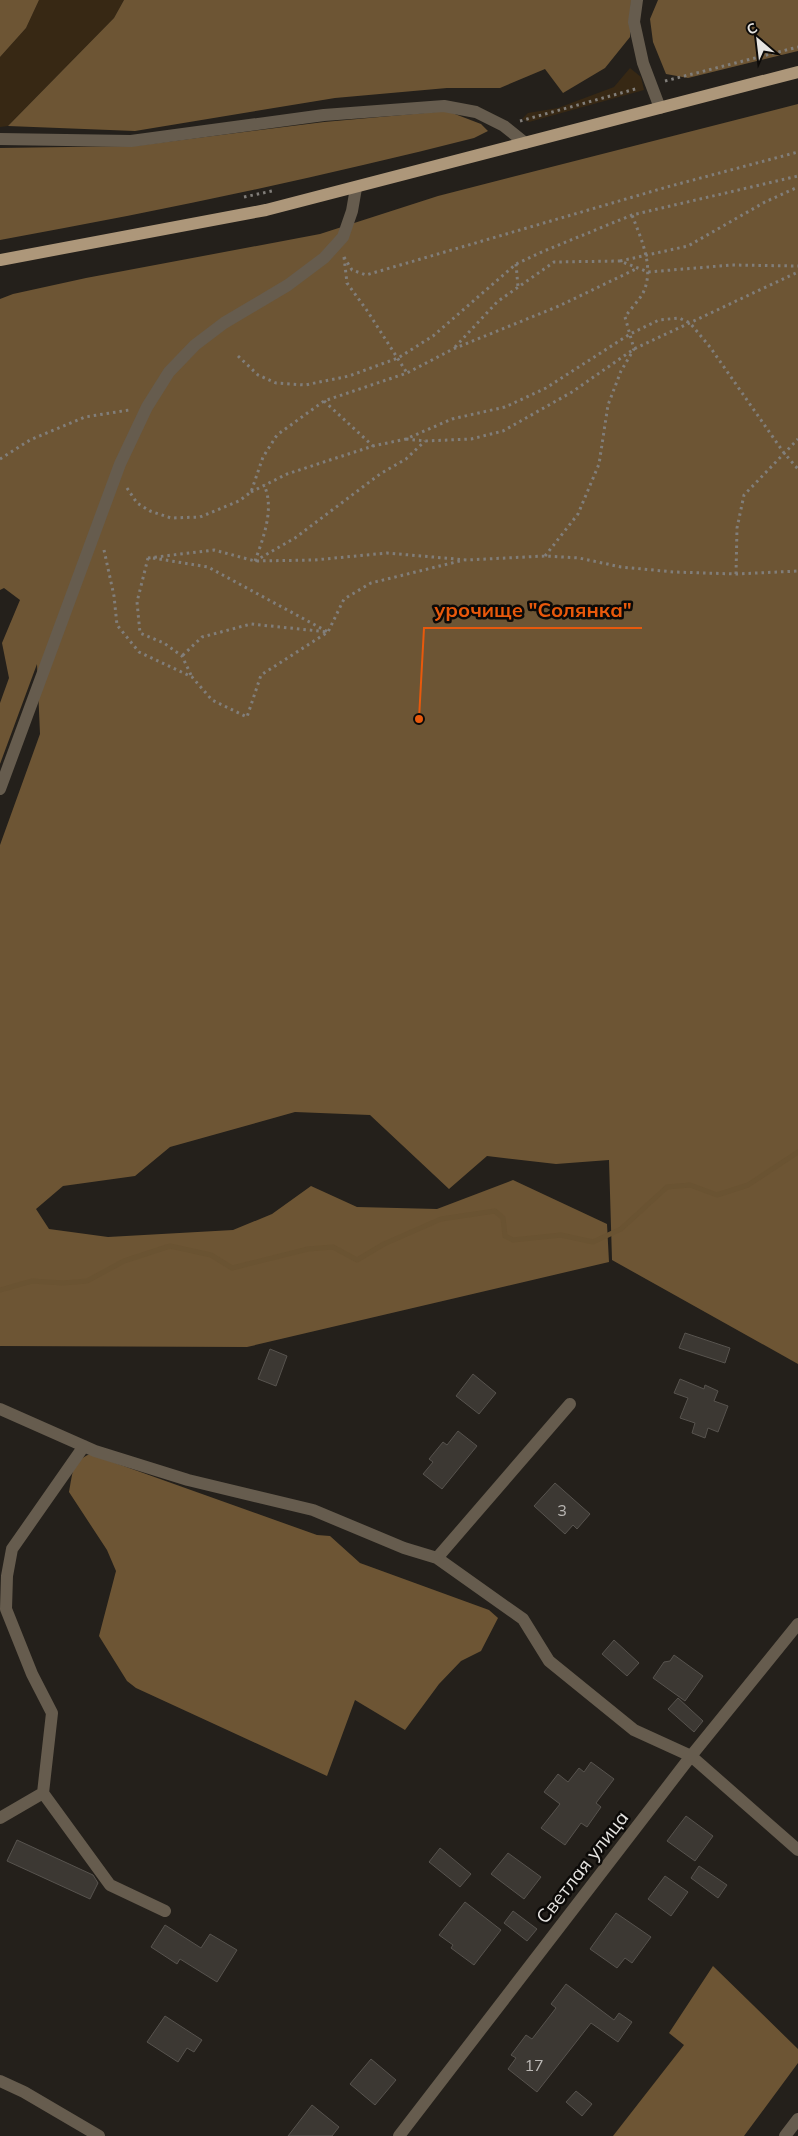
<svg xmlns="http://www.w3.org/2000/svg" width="798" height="2136" font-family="Mulish,sans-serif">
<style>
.green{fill:#372814}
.forest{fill:#6d5534}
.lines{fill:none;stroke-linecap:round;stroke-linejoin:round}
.stream{stroke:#6a5332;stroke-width:5}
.building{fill:#3c3833;stroke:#57534e}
.path{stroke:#817e7a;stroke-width:3;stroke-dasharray:2.5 4;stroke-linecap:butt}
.minor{stroke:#665c4e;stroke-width:12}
.major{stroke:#ad977a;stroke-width:12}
.labels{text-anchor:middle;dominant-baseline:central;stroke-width:5;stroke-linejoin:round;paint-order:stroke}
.number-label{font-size:16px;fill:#bcb9b6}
.street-label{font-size:19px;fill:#e6e4e1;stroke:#0c0a08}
.leader{fill:none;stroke:#e8590c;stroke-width:2}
.callout-dot{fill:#e8590c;stroke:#0c0a08;stroke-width:2}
.callout-label{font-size:20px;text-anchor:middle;font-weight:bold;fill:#e8590c;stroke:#0c0a08;stroke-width:5;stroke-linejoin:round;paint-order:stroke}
</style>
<rect width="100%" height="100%" fill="#24201b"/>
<path class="green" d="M39 0H124L114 18 8 126 0 127V57L26 28Z
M630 68 641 77 644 90 529 122 522 119 528 113 558 108 614 87Z"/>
<path class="forest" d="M0 0H39L26 28 0 57Z
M124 0H631L630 37 605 68 563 93 545 69 500 88H447L335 98 135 131 8 126 114 18Z
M658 0H798V51L688 78 666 74 653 42 650 19Z
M798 104V1364L612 1260 609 1160 556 1164 487 1156 449 1189 370 1115 295 1112 170 1147 135 1176 63 1186 36 1209 49 1229 108 1237 233 1230 272 1214 311 1186 357 1207 437 1209 513 1180 607 1224 609 1262 247 1347 0 1346V845L40 734 37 664 0 764V703L9 678 2 643 20 600 4 588 0 590V299L13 294 86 278 320 234 438 196Z
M447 111 481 124 488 131 474 138C317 178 159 211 0 240V148L134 146 324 122Z
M90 1454 317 1535 330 1536 360 1563 489 1610 498 1618 481 1651 461 1661 439 1684 405 1730 355 1700 327 1776 136 1688 127 1681 99 1636 116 1571 107 1550 69 1492C73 1473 71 1462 90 1454Z
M713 1966 798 2049V2063L744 2136H613L684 2045 669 2033Z"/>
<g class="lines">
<path class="stream" d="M0 1290 32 1281 63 1283 87 1281 124 1261 170 1246 211 1255 232 1268 308 1249 333 1247 357 1260 384 1244 441 1219 495 1211 503 1218 505 1236 513 1240 561 1235 593 1242 621 1229 667 1187 690 1185 717 1195 748 1185 798 1152"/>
</g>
<path class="building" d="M685 1333 730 1348 725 1363 679 1348Z
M270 1349 287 1356 276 1386 258 1379Z
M473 1374 496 1393 479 1414 456 1396Z
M680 1379 704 1389 705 1385 718 1391 714 1401 728 1406 718 1432 708 1428 705 1438 692 1433 695 1423 680 1418 688 1398 674 1393Z
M458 1431 477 1446 442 1489 423 1474 433 1462 429 1459 443 1442 447 1445Z
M555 1483 590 1514 577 1529 573 1525 565 1534 534 1506Z
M614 1640 639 1663 627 1676 602 1654Z
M674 1655 703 1676 685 1701 653 1678 664 1662 670 1661Z
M678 1698 703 1721 694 1732 668 1709Z
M591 1762 614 1779 596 1803 601 1807 587 1827 581 1823 565 1845 541 1828 560 1804 544 1792 558 1774 568 1782 579 1768 584 1772Z
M686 1816 713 1836 695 1861 667 1841Z
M17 1840 93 1875 98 1883 90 1899 7 1861Z
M440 1848 471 1874 460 1887 429 1862Z
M508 1853 541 1877 524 1899 491 1874Z
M699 1866 727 1885 718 1898 691 1878Z
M665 1876 688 1892 671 1916 648 1899Z
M465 1902 501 1930 474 1965 451 1948 453 1945 439 1935Z
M513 1911 537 1929 527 1941 504 1923Z
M616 1913 651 1937 632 1963 625 1958 617 1968 590 1949Z
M165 1925 201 1948 210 1934 237 1950 217 1982 180 1959 177 1964 151 1947Z
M566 1984 614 2020 619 2013 632 2022 618 2042 591 2023 537 2092 508 2069 516 2058 511 2055 526 2035 532 2039 556 2008 551 2004Z
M165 2016 202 2040 194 2052 187 2048 178 2062 147 2042Z
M371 2059 396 2080 375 2105 350 2084Z
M576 2091 592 2104 582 2116 566 2102Z
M312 2105 339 2127 332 2136H288Z"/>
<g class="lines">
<path class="path" d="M665 81 798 47
M520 121 639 88
M244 197 272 191
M344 257 352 270 366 275 667 187 798 152
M344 257 347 283 368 312 407 373
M620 261 688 246 765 202 798 187
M516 264 518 287
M455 347 497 302 554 262 620 261 648 272 732 265 798 266
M238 356 258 375 276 383 305 385 349 376 398 358 433 336 516 264 544 251 632 215 798 176
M324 401 373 446
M406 439 425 441 471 439 503 431 572 392 634 349 798 272
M0 459 30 440 85 417 129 410
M127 488 137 503 150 511 171 518 200 517 239 501 251 492 263 457 277 435 324 401 407 373 453 349 559 306 638 268
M251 492 287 474 373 446 406 439 452 419 505 407 546 388 630 334 659 320 679 318 690 323 710 347 784 453 798 469
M104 550 114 596 117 625 139 652 192 677 212 700 247 717 261 675 328 632 344 599 371 583 464 560
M545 556 578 514 599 464 608 405 621 371 634 349 625 317C630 310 637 302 642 295 656 269 641 239 632 215
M148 558 214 550 255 561 315 560 387 553 467 560 545 556 579 558 621 567 674 572 736 574 798 571
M148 558 137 602 140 633 164 643 182 656 192 677
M153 558 208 567 328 632 251 624 202 637 182 656
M255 561 295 538 380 474 406 459 425 441
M255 561C263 539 275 508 264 485
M736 574 737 528 744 495 798 439"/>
<path class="minor" d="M637 0 634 22 643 63 660 108
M0 139 131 141 324 115 444 106 476 112 504 126 525 143
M0 789 120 464 147 407 169 372 195 345 224 323 288 285 324 258 343 237 352 211 356 188
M0 1409 95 1451 188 1480 313 1510 404 1548 437 1558 523 1619 549 1661 634 1730 691 1756 798 1850
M84 1446 12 1549 7 1576 6 1609 32 1674 52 1713 43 1793 110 1885 165 1911
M437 1558 570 1404
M0 1818 43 1793
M0 2081 24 2092 99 2136
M399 2136 691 1756 798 1624
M785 2136 798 2119"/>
<path class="major" d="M0 260 266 210 798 72"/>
</g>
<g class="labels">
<g class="number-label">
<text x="562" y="1510">3</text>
<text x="534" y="2065">17</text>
</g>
<g class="street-label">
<text transform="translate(582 1867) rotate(-52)">Светлая улица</text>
</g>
</g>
<path class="leader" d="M419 719L424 628H642"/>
<circle class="callout-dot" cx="419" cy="719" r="5"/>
<g class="callout-label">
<text x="533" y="617">урочище "Солянка"</text>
</g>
<g transform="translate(758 40) rotate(332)" stroke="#0c0a08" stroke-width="4" paint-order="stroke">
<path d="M0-4L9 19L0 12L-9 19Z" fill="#e6e4e1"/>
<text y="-8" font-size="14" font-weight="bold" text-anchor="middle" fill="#e6e4e1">С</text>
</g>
</svg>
